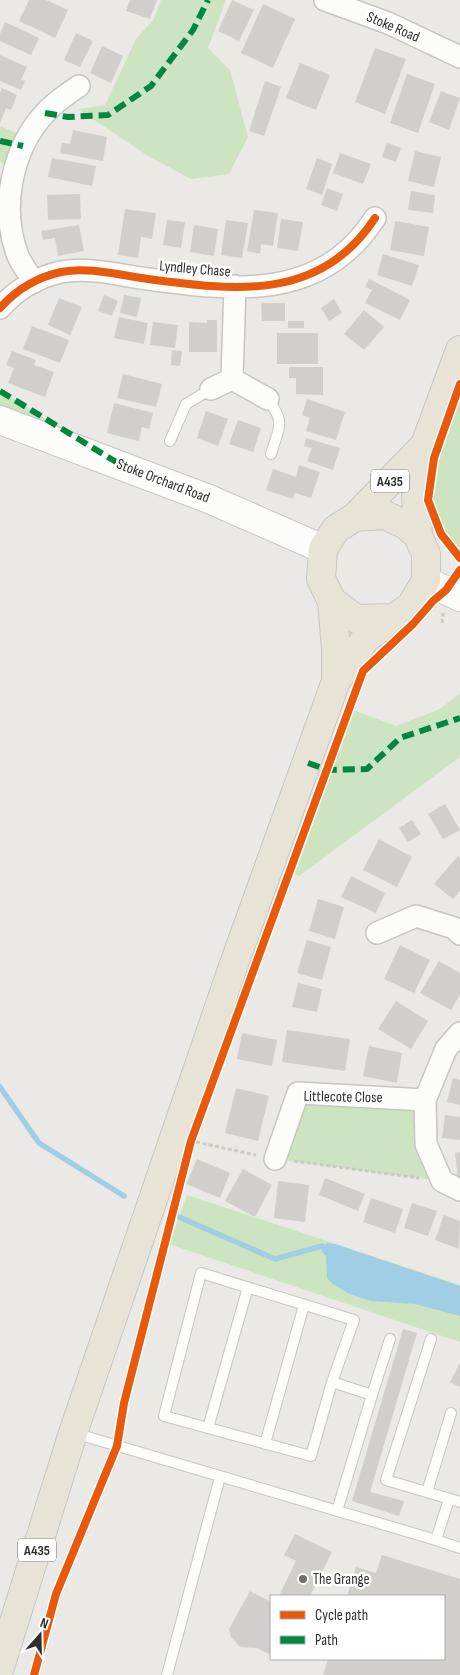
<svg xmlns="http://www.w3.org/2000/svg" width="460" height="1675" font-family="'Sofia Sans Condensed',sans-serif">
<style>
.green{fill:#cde4c1}
.water{fill:#a0cee5}
.lines{fill:none;stroke-linecap:round;stroke-linejoin:round}
.stream{stroke:#a0cee5;stroke-width:5.5}
.building{fill:#d0cfcb}
.lane-casing{stroke:#c6c5c4;stroke-width:12}
.street-casing{stroke:#c6c5c4;stroke-width:24}
.secondary-casing{stroke:#c6c5c4;stroke-width:30}
.primary-casing{stroke:#c6c5c4;stroke-width:30}
.path{stroke:#c9c9c8;stroke-width:3;stroke-dasharray:4 2.5;stroke-linecap:butt}
.lane{stroke:#fcfcfb;stroke-width:10}
.street{stroke:#fcfcfb;stroke-width:21}
.secondary{stroke:#fcfcfb;stroke-width:28}
.primary{stroke:#e7e4d7;stroke-width:28}
.quiet{stroke:#00873e;stroke-width:6;stroke-dasharray:12 6;stroke-linecap:butt}
.cycleway-casing{stroke:#fff;stroke-width:11}
.cycleway{stroke:#e8590c;stroke-width:8}
.poi-dot{fill:#706f6e;stroke:#fff;stroke-width:2}
.labels{text-anchor:middle;dominant-baseline:central;stroke-width:5;stroke-linejoin:round;paint-order:stroke}
.shield{fill:#fff;stroke:#6d6d6d;stroke-width:1}
.shield-label{font-size:14px;font-weight:bold;fill:#2e2e2e}
.street-label{font-size:15px;fill:#2e2e2e;stroke:#fff}
.poi-label{font-size:15px;fill:#2e2e2e;stroke:#fff;text-anchor:start}
</style>
<rect width="100%" height="100%" fill="#ebe9e5"/>
<path class="green" d="M161 0H226L208 48 230 70 248 137 229 174 191 179 148 156 78 109 105 105 136 39 154 19Z
M0 126 19 134 5 165 0 162Z
M460 350V555L416 492Z
M0 391 121 465 0 420Z
M460 693V757L299 876 295 874 353 710 396 726 440 709Z
M298 1093 425 1100 442 1181 275 1159Z
M187 1195 460 1285V1342L169 1244Z"/>
<path class="water" d="M327 1243 335 1244 460 1286V1316L415 1304 371 1301 349 1294 333 1284 327 1278 326 1256 322 1252V1246Z"/>
<g class="lines">
<path class="stream" d="M0 1087 39 1143 124 1196
M179 1217 275 1259 322 1246"/>
</g>
<path class="building" d="M29 0H46L68 10 55 38 19 21Z
M130 0H157L150 19 126 11Z
M232 0 254 10 239 41 218 31Z
M263 4 295 19 273 68 241 53Z
M5 22 39 38 31 55 0 41V34Z
M76 33 93 41 80 67 64 60Z
M102 46 123 56 111 83 90 73Z
M375 48 406 59 385 114 355 102Z
M0 55 27 67 21 80 25 81 21 90 0 81Z
M300 63 330 75 316 110 286 98Z
M407 74 435 84 418 133 390 123Z
M265 81 281 87 264 136 249 131Z
M2 88 17 95 11 110 6 108 0 123V93Z
M441 91 460 98 449 130 429 122Z
M73 130 107 137 103 161 60 153 62 143 70 144Z
M387 143 401 148 396 162 382 157Z
M415 151 441 157 434 187 408 181Z
M340 153 371 164 363 184 333 173Z
M52 158 96 166 92 186 48 177Z
M317 158 332 164 322 195 306 189Z
M327 188 343 194 337 211 321 205Z
M411 191 435 195 433 213 408 210Z
M80 194 81 219 48 220 47 195Z
M125 209 156 213 152 239 141 237 138 258 118 255Z
M254 210 278 213 273 246 261 244 260 254 247 251Z
M281 219 303 222 298 251 277 248Z
M167 220 185 222 181 248 163 245Z
M226 220 248 223 242 258 221 255Z
M395 221 429 227 424 256 390 250Z
M79 225 84 251 58 256 55 238 43 240 41 231Z
M194 225 218 229 214 256 190 252Z
M383 254 419 265 412 286 377 275Z
M369 279 410 300 400 320 365 303 372 290 365 287Z
M104 295 118 301 112 316 98 311Z
M124 295 141 298 137 317 120 313Z
M59 298 82 307 70 335 48 325Z
M334 299 342 313 329 321 321 308Z
M261 303H285V321H262Z
M364 310 384 327 364 350 344 334Z
M119 317 148 323 144 344 114 338Z
M207 320H217V352H189V322L207 323Z
M288 321H304V328H288Z
M153 322 178 325 175 348 150 345Z
M32 326 69 340 60 363 23 349Z
M277 333H318V364H277Z
M172 350 182 351 180 366 171 365Z
M12 351 36 360 34 365 54 372 45 397 8 383 14 368 6 365Z
M289 367H323V395L296 394V378H289Z
M123 374 162 384 156 407 117 398Z
M307 399 345 412 336 440 306 431 310 418 302 415Z
M114 403 153 413 149 429 142 427 139 441 107 433Z
M206 411 228 419 218 446 197 438Z
M238 420 261 428 253 452 229 444Z
M306 438 340 448 333 470 307 461 312 448 304 446Z
M299 465 320 472 311 498 295 493 293 499 266 490 273 469 296 477Z
M445 804 460 830 443 839 428 814Z
M412 820 421 834 408 842 399 828Z
M379 839 412 857 397 887 363 870Z
M458 856 460 859V891L453 899 434 884Z
M351 876 385 893 376 913 341 897Z
M318 899 344 907 335 939 309 931Z
M307 940 331 947 322 980 297 973Z
M400 945 430 960 414 993 384 979Z
M439 961 460 973V995L451 1010 420 993Z
M298 983 322 989 317 1012 292 1007Z
M396 1001 428 1021 411 1049 378 1029Z
M287 1030 350 1039 345 1071 282 1062Z
M242 1033 277 1040 272 1066 237 1059Z
M369 1046 402 1053 397 1083 363 1076Z
M453 1078 460 1080V1105L447 1102Z
M236 1088 269 1096 258 1141 225 1133Z
M445 1115 460 1117V1140L442 1138Z
M460 1152V1187H459L455 1153Z
M197 1159 230 1173 220 1198 186 1184Z
M243 1169 272 1185 255 1217 225 1201Z
M325 1178 365 1194 358 1211 319 1195Z
M278 1181 309 1185 305 1222 274 1218Z
M371 1198 403 1209 395 1233 363 1222Z
M412 1203 437 1211 428 1236 404 1228Z
M444 1215 460 1221 459 1249 435 1240Z
M403 1329 417 1333 370 1492 404 1501 399 1516 352 1501Z
M460 1363V1387L450 1382Z
M295 1534 332 1552 310 1596H279L296 1561 284 1555Z
M382 1555 460 1579V1675H323L328 1659H444V1596H347L356 1567 376 1573Z
M250 1591 271 1602V1655L257 1648 240 1647 231 1637 229 1629Z"/>
<g class="lines">
<g class="lane-casing">
<path id="lane" d="M268 399C286 424 279 426 271 454
M170 441 186 404 211 389
M431 1339 386 1480 460 1502
M332 1382 354 1320 201 1273 164 1416 311 1456 332 1382 372 1395 337 1511
M372 1395 390 1339
M208 1428 248 1287
M74 1433 436 1540 449 1499
M265 1444 304 1305
M427 1492 451 1413
M436 1540 460 1548
M167 1675 220 1477"/>
</g>
<g class="street-casing">
<path id="street" d="M325 0 388 23 460 57
M34 282C29 274 22 265 18 256 0 209 11 149 46 112 55 102 67 94 79 86
M0 308C16 290 38 277 61 272 87 267 115 274 141 278 230 290 319 304 375 218
M232 379 235 286
M211 389 232 379 268 399
M377 933 416 916 454 928 460 934
M460 1033 446 1049 425 1100 426 1144 442 1181 460 1190
M275 1159 298 1093 425 1100"/>
</g>
<g class="secondary-casing">
<path id="secondary" d="M0 420 209 499 323 549
M426 581 460 597"/>
</g>
<g class="primary-casing">
<path id="primary" d="M418 536 416 492 425 445 460 350
M332 601 356 619 393 618
M336 681V649L332 601 321 579 323 549 336 529 355 517 425 445
M0 1667 73 1433 174 1138 235 961 336 681 366 638 410 607 426 581V554L418 536 406 525 385 515 355 517"/>
</g>
<path class="path" d="M442 623 443 613
M196 1142 256 1155
M294 1161 419 1178"/>
<use href="#lane" class="lane"/>
<use href="#street" class="street"/>
<use href="#secondary" class="secondary"/>
<use href="#primary" class="primary"/>
<path class="quiet" d="M45 113 68 117 108 115 151 86 193 30 208 0
M0 141 23 146
M0 391 121 465
M308 763 328 770 367 769 400 738 460 718"/>
<g class="cycleway-casing">
<path id="cycleway" d="M0 308C16 290 38 277 61 272 87 267 115 274 141 278 230 290 319 304 375 218
M460 384 434 458 428 500 441 534 460 558
M34 1675 56 1594 117 1446 124 1403 191 1141 363 671 413 624 433 601 446 590 460 570"/>
</g>
<use href="#cycleway" class="cycleway"/>
</g>
<circle class="poi-dot" cx="303" cy="1579" r="5"/>
<g class="labels">
<g class="shield">
<rect x="371" y="469.5" width="38" height="23" rx="4"/>
<rect x="18" y="1538.5" width="38" height="23" rx="4"/>
</g>
<g class="shield-label">
<text x="390" y="481">A435</text>
<text x="37" y="1550">A435</text>
</g>
<g class="street-label">
<text transform="translate(393 27) rotate(23)">Stoke Road</text>
<text transform="translate(195 269) rotate(5)">Lyndley Chase</text>
<text transform="translate(163 481) rotate(21)">Stoke Orchard Road</text>
<text transform="translate(343 1097) rotate(1)">Littlecote Close</text>
</g>
<g class="poi-label">
<text x="313" y="1579">The Grange</text>
</g>
</g>
<rect x="270" y="1595" width="175" height="65" fill="#ffffff" stroke="#ababab"/>
<rect x="280" y="1611" width="25" height="8" fill="#e8590c" stroke="#ababab"/>
<text x="315" y="1620" font-size="15" fill="#2e2e2e">Cycle path</text>
<rect x="280" y="1636" width="25" height="8" fill="#00873e" stroke="#ababab"/>
<text x="315" y="1645" font-size="15" fill="#2e2e2e">Path</text>
<g transform="translate(40 1635) rotate(20)" stroke="#ffffff" stroke-width="4" paint-order="stroke">
<path d="M0-4L9 19L0 12L-9 19Z" fill="#2e2e2e"/>
<text y="-8" font-size="14" font-weight="bold" text-anchor="middle" fill="#2e2e2e">N</text>
</g>
</svg>
